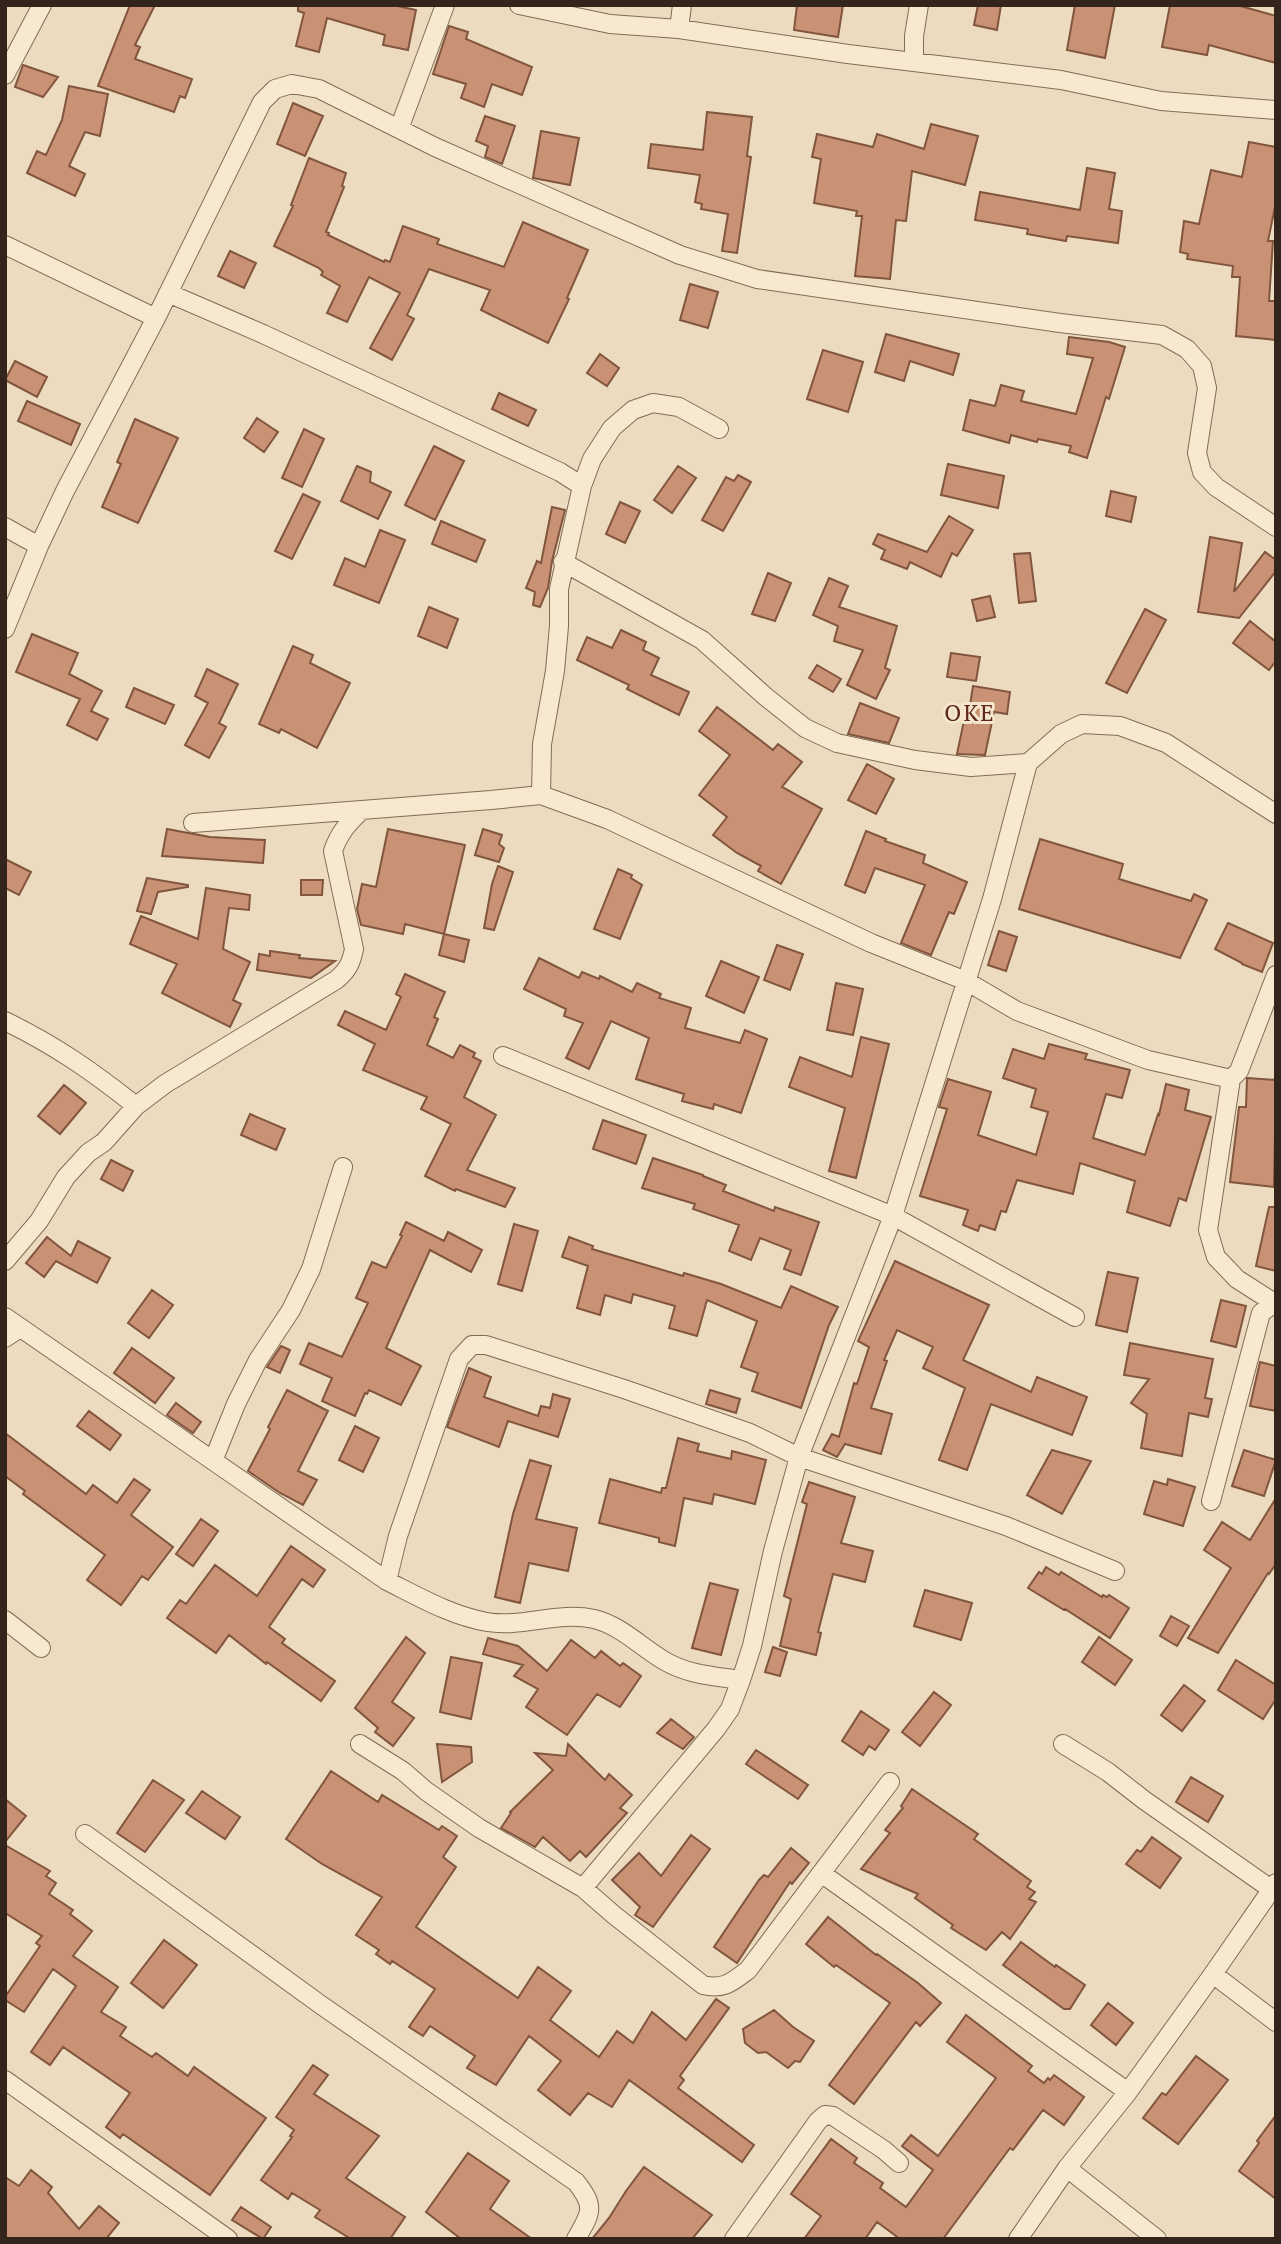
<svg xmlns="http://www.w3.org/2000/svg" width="1281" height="2244" font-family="'PT Serif',serif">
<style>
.building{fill:#c99274;stroke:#81553e;stroke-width:2}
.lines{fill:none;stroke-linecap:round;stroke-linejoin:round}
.minor-casing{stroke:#836c57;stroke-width:20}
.minor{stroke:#f7e9d0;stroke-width:18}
.labels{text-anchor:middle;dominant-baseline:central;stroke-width:6;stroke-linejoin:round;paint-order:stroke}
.quarter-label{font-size:23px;letter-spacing:2px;fill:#5e261c;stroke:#f4e6cd}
</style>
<rect width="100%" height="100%" fill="#ecdbbe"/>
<path class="building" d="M130 5H155L135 45 140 47 135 59 192 79 185 98 180 96 174 112 98 86Z
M298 5H393L416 10 408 50 383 45 385 35 327 18 319 52 296 46 304 13 298 11Z
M797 5H843L838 37 794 30Z
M978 5H1001L997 30 974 25Z
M1075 5H1115L1105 58 1067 50Z
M1170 5H1237L1276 16V63L1209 45 1207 55 1162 47Z
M449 26 468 32 466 39 532 67 522 95 492 84 484 107 461 98 466 84 433 74Z
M23 65 58 77 43 97 15 87Z
M69 86 108 94 100 136 85 132 69 166 85 174 75 196 27 173 37 151 46 155 62 120Z
M293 103 323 116 305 156 277 144Z
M707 112 752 117 747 156 751 157 737 253 722 251 728 214 701 209 702 204 695 202 700 175 648 168 651 144 703 150Z
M485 116 515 126 502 164 485 157 488 146 476 141Z
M931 124 978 136 965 185 912 171 906 221 896 220 890 279 855 276 862 216H856L857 211 814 203 821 159 812 157 817 134 873 147 877 134 924 149Z
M541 131 579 138 570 185 533 178Z
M1249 142 1276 147V202L1268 241H1273L1269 301H1276V340L1236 336 1240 277H1232L1233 266 1187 259 1188 254 1180 252 1184 221 1199 224 1211 170 1242 177Z
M309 158 346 173 342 186 344 187 326 232 329 233 328 235 384 262 385 260 390 262 403 226 439 239 437 244 504 267 523 222 588 250 567 298 569 299 548 343 481 310 490 290 429 269 407 315 414 319 392 360 370 348 400 293 369 277 347 322 327 313 340 286 321 275 323 272 319 268 274 246 293 206 291 205Z
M1087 168 1115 173 1109 209 1122 211 1118 243 1067 236 1066 241 1027 234 1028 229 975 220 980 192 1080 210Z
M230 251 256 263 244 288 218 276Z
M690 284 718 292 708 328 680 320Z
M886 334 959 354 953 375 910 361 904 381 875 372Z
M1069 337 1109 342 1125 347 1109 399 1106 397 1087 458 1069 452 1071 446 1038 439 1037 442 1011 435 1009 443 963 430 970 400 995 406 1001 385 1024 391 1021 401 1076 414 1093 358 1067 354Z
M823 350 863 362 848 412 807 399Z
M600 354 619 368 607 386 587 373Z
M15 361 47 377 37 397 5 380Z
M499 393 536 410 528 426 492 409Z
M27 401 80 424 71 445 18 421Z
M257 418 278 432 264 452 244 438Z
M135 419 178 438 138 523 102 507 121 464 117 462Z
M304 429 324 439 302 487 282 478Z
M434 446 464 461 435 520 405 505Z
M948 464 1004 476 998 508 941 495Z
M357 466 371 472 370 482 391 492 378 519 341 501Z
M678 466 696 478 672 513 654 500Z
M738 475 751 482 723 531 702 520 726 477 734 481Z
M1111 491 1136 497 1131 522 1106 516Z
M303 494 320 502 292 559 275 551Z
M620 502 640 511 625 543 606 534Z
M552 507 565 510 552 561 548 588 540 607 533 605 535 592 526 588 537 561 541 563Z
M949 516 973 530 957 556 952 553 941 577 910 562 907 569 881 559 885 550 873 544 878 534 927 552Z
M441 521 485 540 476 562 432 544Z
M380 530 405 540 379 603 334 585 345 558 365 567Z
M1210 537 1242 543 1234 592 1265 552 1276 560V571L1239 618 1198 612Z
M1030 553 1036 601 1019 603 1014 554Z
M768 573 791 583 775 621 752 614Z
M829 578 848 586 839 607 897 626 885 668 890 670 876 699 847 685 863 650 834 641 838 626 813 615Z
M990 596 995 617 977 621 972 600Z
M429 607 458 619 447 648 418 636Z
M1145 609 1166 620 1127 693 1106 683Z
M1250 621 1276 642V661L1269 670 1233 643Z
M621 630 646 642 643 650 659 658 651 675 689 692 679 715 627 689 629 685 577 660 587 637 612 648Z
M32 634 78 653 69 674 102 691 91 711 108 719 97 740 67 725 80 699 16 672Z
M293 646 313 655 310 663 350 683 317 748 281 729 279 733 259 724Z
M951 653 980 657 976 681 947 677Z
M817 665 841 679 833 692 809 678Z
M207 669 238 684 219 723 226 727 209 758 185 745 208 703 195 696Z
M973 686 1010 692 1007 714 994 712 985 755 957 754 966 711 969 712Z
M134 688 174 705 165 724 126 707Z
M860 703 899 718 889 743 848 734Z
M717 707 773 750 778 744 802 762 782 787 822 809 781 884 758 871 761 866 737 853 713 835 727 817 699 795 730 755 699 731Z
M867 764 894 779 876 814 848 800Z
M167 829 210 837 265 840 263 863 162 856Z
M388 829 465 845 444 934 405 924 403 934 361 925 357 909 362 884 376 887Z
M483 829 502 835 499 844 504 848 499 862 475 855Z
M866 831 886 839 885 841 925 855 923 863 967 882 954 914 949 912 931 955 901 943 925 885 875 868 865 893 845 885Z
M1040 839 1123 864 1119 879 1191 901 1194 894 1207 900 1180 958 1019 909Z
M5 859 31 872 19 895 5 888Z
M498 866 513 872 494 930 484 928 492 884Z
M618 869 632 875 631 878 642 885 620 939 594 929Z
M147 878 188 885V887L158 892 151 914 137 911Z
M301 880H323L322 895H301Z
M206 888 250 895 249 910 229 908 223 949 250 962 233 1000 241 1004 230 1027 162 993 177 964 130 944 141 916 198 939Z
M1228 923 1273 943 1262 972 1242 964V963L1215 949Z
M999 931 1017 937 1006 971 988 965Z
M444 934 469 940 464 962 439 955Z
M777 945 803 954 790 990 764 980Z
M270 951 300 955 299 958 335 961 311 978 257 970 259 954 270 956Z
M539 958 579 978 582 972 599 979 600 976 632 992 637 983 661 994 659 998 691 1008 685 1028 740 1043 745 1030 767 1039 741 1113 714 1104 713 1109 682 1101 684 1094 636 1079 649 1038 611 1021 589 1069 566 1058 583 1023 564 1016 566 1009 524 989Z
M721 961 759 977 744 1013 706 996Z
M405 974 445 992 434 1017 438 1019 427 1045 453 1058 460 1045 475 1053 473 1057 481 1061 464 1097 496 1115 467 1170 515 1188 505 1207 456 1189 455 1191 425 1176 451 1124 421 1109 427 1097 363 1070 375 1044 338 1025 345 1011 386 1030 401 997 396 994Z
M836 983 863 989 853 1035 827 1030Z
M861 1037 889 1044 856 1178 829 1171 845 1108 789 1087 800 1057 852 1077Z
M1049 1044 1087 1054 1085 1059 1130 1070 1122 1098 1106 1094 1093 1138 1145 1155 1158 1114 1159 1115 1166 1084 1189 1090 1185 1110 1211 1117 1186 1201 1179 1198 1170 1226 1127 1212 1135 1181 1080 1163 1073 1194 1017 1180 1006 1212 1001 1211 995 1230 980 1225 978 1231 963 1225 968 1210 920 1196 947 1109 939 1107 948 1079 991 1092 978 1135 1036 1155 1048 1112 1031 1107 1036 1089 1003 1078 1013 1049 1044 1059Z
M1247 1078 1276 1080 1274 1187 1230 1182 1239 1107H1246Z
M64 1085 86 1103 60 1134 38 1116Z
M250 1114 285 1129 276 1150 241 1135Z
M603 1120 646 1135 636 1164 593 1149Z
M653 1158 703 1175V1176L726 1185 723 1191 774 1211 775 1207 819 1222 801 1275 784 1269 791 1250 760 1238 751 1260 729 1251 739 1225 693 1209 695 1204 642 1188Z
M111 1160 133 1171 123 1191 101 1179Z
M1269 1207H1276V1271L1256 1266Z
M406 1222 444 1241 448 1232 482 1250 471 1272 430 1250 386 1348 421 1366 401 1405 369 1390 367 1394 365 1393 355 1416 322 1401 332 1378 300 1364 309 1343 342 1357 368 1303 356 1298 372 1262 386 1268 402 1236 400 1235Z
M514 1224 538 1231 522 1291 498 1284Z
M47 1237 71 1256 78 1241 110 1258 97 1283 56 1261 44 1277 26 1263Z
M569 1237 593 1246 592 1249 683 1276 684 1273 721 1284 781 1308 791 1286 838 1307 829 1325 801 1408 752 1391 758 1373 741 1367 757 1321 707 1300 697 1336 669 1328 675 1306 633 1294 631 1303 605 1295 600 1315 577 1308 588 1266 562 1257Z
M895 1261 989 1305 963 1360 1031 1392 1037 1377 1087 1397 1072 1435 991 1404 967 1470 939 1460 965 1388 923 1368 933 1347 897 1330 884 1360 887 1361 871 1408 892 1414 881 1454 845 1444 837 1457 823 1450 832 1434 839 1437 854 1383 857 1384 869 1347 858 1341Z
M1108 1272 1138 1278 1127 1332 1096 1325Z
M152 1290 173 1305 149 1338 128 1323Z
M1221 1300 1246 1306 1236 1347 1211 1341Z
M1130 1343 1213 1359 1205 1398 1212 1399 1208 1417 1189 1413 1182 1456 1141 1448 1147 1414 1131 1403 1149 1379 1124 1375Z
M281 1346 290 1350 280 1373 267 1367Z
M132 1348 174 1378 155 1403 114 1373Z
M1260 1362 1276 1366V1411L1250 1406Z
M469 1368 491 1377 484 1397 538 1416 541 1406 550 1408 553 1394 570 1399 558 1437 508 1421 499 1447 447 1427Z
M287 1390 328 1411 298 1471 317 1480 303 1505 280 1493 248 1471 270 1429 268 1427Z
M710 1390 740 1399 736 1413 706 1404Z
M176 1403 201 1422 193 1433 167 1415Z
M89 1411 121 1435 110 1450 77 1426Z
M355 1426 379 1438 363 1472 339 1460Z
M5 1433 86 1494 93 1485 117 1503 134 1479 150 1490 131 1515 173 1547 148 1580 142 1576 121 1605 87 1580 105 1555 23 1494 25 1491 5 1476Z
M678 1438 699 1444 697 1451 731 1459 732 1451 766 1460 755 1504 714 1494 712 1504 684 1498 675 1546 659 1542V1538L599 1523 610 1479 661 1493 662 1488H666Z
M1052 1450 1091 1461 1062 1514 1027 1495Z
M1244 1450 1276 1460 1264 1496 1232 1486Z
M530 1460 551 1466 536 1519 577 1528 568 1571 529 1563 520 1603 495 1597 513 1514Z
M1168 1479 1195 1487 1183 1526 1144 1514 1154 1481 1167 1485Z
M809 1482 855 1497 841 1543 873 1551 865 1582 833 1574 818 1632 821 1633 816 1655 780 1646 791 1599 784 1596 807 1504 802 1502Z
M1276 1498V1564L1269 1574 1268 1573 1218 1653 1188 1638 1231 1568 1204 1550 1222 1522 1250 1540Z
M201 1519 218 1531 193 1566 176 1554Z
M291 1546 325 1570 313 1587 302 1579 269 1627 285 1639 282 1643 335 1681 321 1701 267 1662 266 1664 229 1635 216 1653 167 1618 180 1600 186 1604 215 1565 257 1596Z
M1046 1567 1059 1575 1061 1572 1102 1597 1103 1595 1107 1597 1109 1595 1129 1608 1110 1638 1065 1609 1064 1610 1028 1588 1039 1572 1042 1574Z
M710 1583 738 1590 721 1655 692 1648Z
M925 1590 972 1603 961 1640 914 1626Z
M1171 1616 1189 1626 1177 1646 1160 1636Z
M406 1637 425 1653 392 1702 414 1718 393 1746 375 1732 378 1728 355 1708Z
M1099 1637 1132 1660 1115 1685 1082 1662Z
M488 1638 518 1646 547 1671 571 1640 595 1658 601 1651 620 1666 623 1663 641 1676 620 1707 597 1694 567 1735 526 1707 538 1689 514 1676 523 1665 483 1654Z
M773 1647 787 1652 780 1676 765 1672Z
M451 1657 482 1663 471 1719 440 1712Z
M1236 1660 1276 1685V1699L1263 1719 1218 1690Z
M1184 1685 1205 1701 1182 1731 1161 1715Z
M934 1692 951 1705 920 1746 902 1732Z
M861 1711 889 1730 875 1750 869 1746 863 1755 842 1741Z
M671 1719 694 1737 683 1749 657 1733Z
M437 1744 471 1747 472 1762 442 1782Z
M568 1744 605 1780 609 1774 632 1795 620 1808 627 1813 586 1857 580 1851 570 1861 543 1837 535 1847 501 1828 511 1813 510 1812 553 1770 535 1753 566 1756Z
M756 1750 808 1785 798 1799 746 1764Z
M331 1771 378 1802 382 1795 439 1830 442 1826 457 1836 443 1857 456 1867 416 1927 518 1998 538 1967 571 1991 550 2020 599 2057 617 2031 633 2043 652 2012 686 2040 716 1999 729 2008 680 2076 684 2080 678 2088 754 2145 742 2162 629 2080 612 2107 588 2093 570 2115 538 2090 561 2061 529 2036 496 2085 467 2068 475 2056 430 2026 423 2036 409 2027 435 1989 392 1961 390 1964 376 1954 379 1950 356 1935 382 1897 322 1864 286 1839Z
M1191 1777 1223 1796 1208 1822 1176 1802Z
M153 1780 184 1800 145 1852 117 1833Z
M912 1789 978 1834 974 1839 1031 1881 1027 1887 1035 1892 1029 1899 1036 1902 1010 1939 1002 1932 986 1950 951 1928 953 1925 915 1898 918 1894 861 1869 890 1833 885 1830 903 1808 901 1806Z
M202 1791 240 1817 225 1839 186 1813Z
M5 1799 26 1816 5 1842Z
M691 1835 710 1849 653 1927 635 1915 640 1907 612 1880 639 1853 661 1876Z
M1152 1837 1181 1858 1160 1888 1126 1864 1137 1850 1141 1852Z
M5 1845 50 1871 46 1876 56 1883 49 1894 73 1910 70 1914 92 1931 73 1956 118 1987 101 2012 126 2027 120 2036 152 2057 156 2053 188 2076 194 2067 266 2118 210 2195 123 2134 120 2138 106 2127 130 2093 63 2047 50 2065 31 2052 76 1986 53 1969 24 2012 5 2000V1997L40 1946 36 1943 42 1936 5 1913Z
M791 1848 809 1863 792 1884 790 1882 737 1963 714 1947 759 1880 764 1875 768 1877Z
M828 1917 876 1955 877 1954 918 1983 941 2003 920 2026 916 2022 854 2104 829 2085 890 2003 836 1965 834 1967 806 1944Z
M164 1940 197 1965 163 2008 131 1983Z
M1021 1942 1055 1967 1056 1965 1085 1985 1070 2009H1064L1003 1965Z
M1108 2003 1133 2023 1116 2045 1091 2025Z
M774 2010 793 2027 814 2041 800 2062 795 2061 788 2068 766 2052 758 2053 745 2043 743 2029Z
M966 2015 1032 2066 1028 2071 1044 2083 1048 2078 1050 2080 1054 2075 1084 2097 1064 2125 1043 2110 1013 2150 1010 2148 943 2239H900L877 2222 865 2239H804L821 2216 791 2194 831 2139 857 2158 854 2163 883 2183 880 2188 906 2207 933 2170 902 2146 911 2135 938 2156 996 2078 947 2042Z
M1196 2056 1228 2080 1178 2144 1143 2118 1162 2093 1166 2095Z
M313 2065 328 2075 314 2094 379 2136 346 2178 405 2217 390 2239H351L315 2217 320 2210 292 2193 288 2199 261 2180 292 2137 290 2136 294 2130 276 2117Z
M1276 2115V2199L1239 2171 1259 2143 1257 2141Z
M468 2153 509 2181 490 2209 532 2239H461L426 2212Z
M644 2167 712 2215 692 2239H592L609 2218 626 2191Z
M31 2170 52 2187 48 2193 79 2229 99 2206 119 2223 106 2239H5V2177L19 2186Z
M241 2207 271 2227 263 2239 232 2220Z"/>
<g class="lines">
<g class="minor-casing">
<path id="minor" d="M519 5 610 24 679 29 848 54 1061 80 1161 101 1276 110
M679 29 682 5
M914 61V36L919 5
M5 75 42 5
M399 129 445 5
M5 245 156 318
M168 293 263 334 560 472 582 486
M5 527 39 546
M563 562 702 640 766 697 805 728 837 743 915 760 971 767 1028 763
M5 629 39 546 65 491 156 318 262 102 275 89 292 84 319 89 435 147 680 255 757 279 1060 323 1162 335 1187 349 1202 366 1207 388 1197 453 1202 472 1216 487 1276 527
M541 795 542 744 555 671 559 626V589L582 486 592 459 612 428 633 410 653 403 679 407 719 429
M193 823 491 800 541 795 607 819 871 943 966 981 1017 1011 1148 1060 1231 1079 1239 1071 1276 975
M5 1021C56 1046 92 1071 136 1106
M503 1056 893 1216 1075 1317
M1231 1079 1208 1230 1216 1257 1237 1279 1273 1302
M5 1261 39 1221 66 1177 88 1153 104 1142 136 1106 165 1084 336 980C347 971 351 964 354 949L333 851C339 833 348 823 362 810
M5 1317 387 1581C419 1597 452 1616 487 1622 522 1628 558 1611 594 1619 620 1625 641 1647 663 1660 688 1675 713 1676 741 1680L752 1646 773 1551 799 1457 893 1216 992 899 1028 763 1061 734 1082 724 1120 726 1166 743 1276 814
M5 1338 20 1328
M213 1461 236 1404 258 1360 291 1310 311 1269 343 1167
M1211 1501 1261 1313 1276 1302
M387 1581 398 1536 459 1359 472 1345H486L624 1389 750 1433 799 1457 1006 1526 1115 1571
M5 1620 41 1648
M360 1744 403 1771 426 1791 479 1828 583 1888 614 1915 703 1985C724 1990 732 1982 748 1970L890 1782
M1063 1744 1108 1772 1144 1800 1271 1889
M85 1834 321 2005 576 2182C596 2207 591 2213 576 2239
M821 1873 1128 2092
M583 1888 716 1729 730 1709 741 1680
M1213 1974 1276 2022
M5 2080 228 2239
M1067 2168 1157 2239
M734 2239 818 2121 825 2115 833 2116 884 2150 899 2163
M1018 2239 1067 2168 1128 2092 1213 1974 1276 1883"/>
</g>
<use href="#minor" class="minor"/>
</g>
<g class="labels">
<g class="quarter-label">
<text x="970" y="712">OKE</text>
</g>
</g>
<rect width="1281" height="2244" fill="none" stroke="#33251c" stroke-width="14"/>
</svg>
